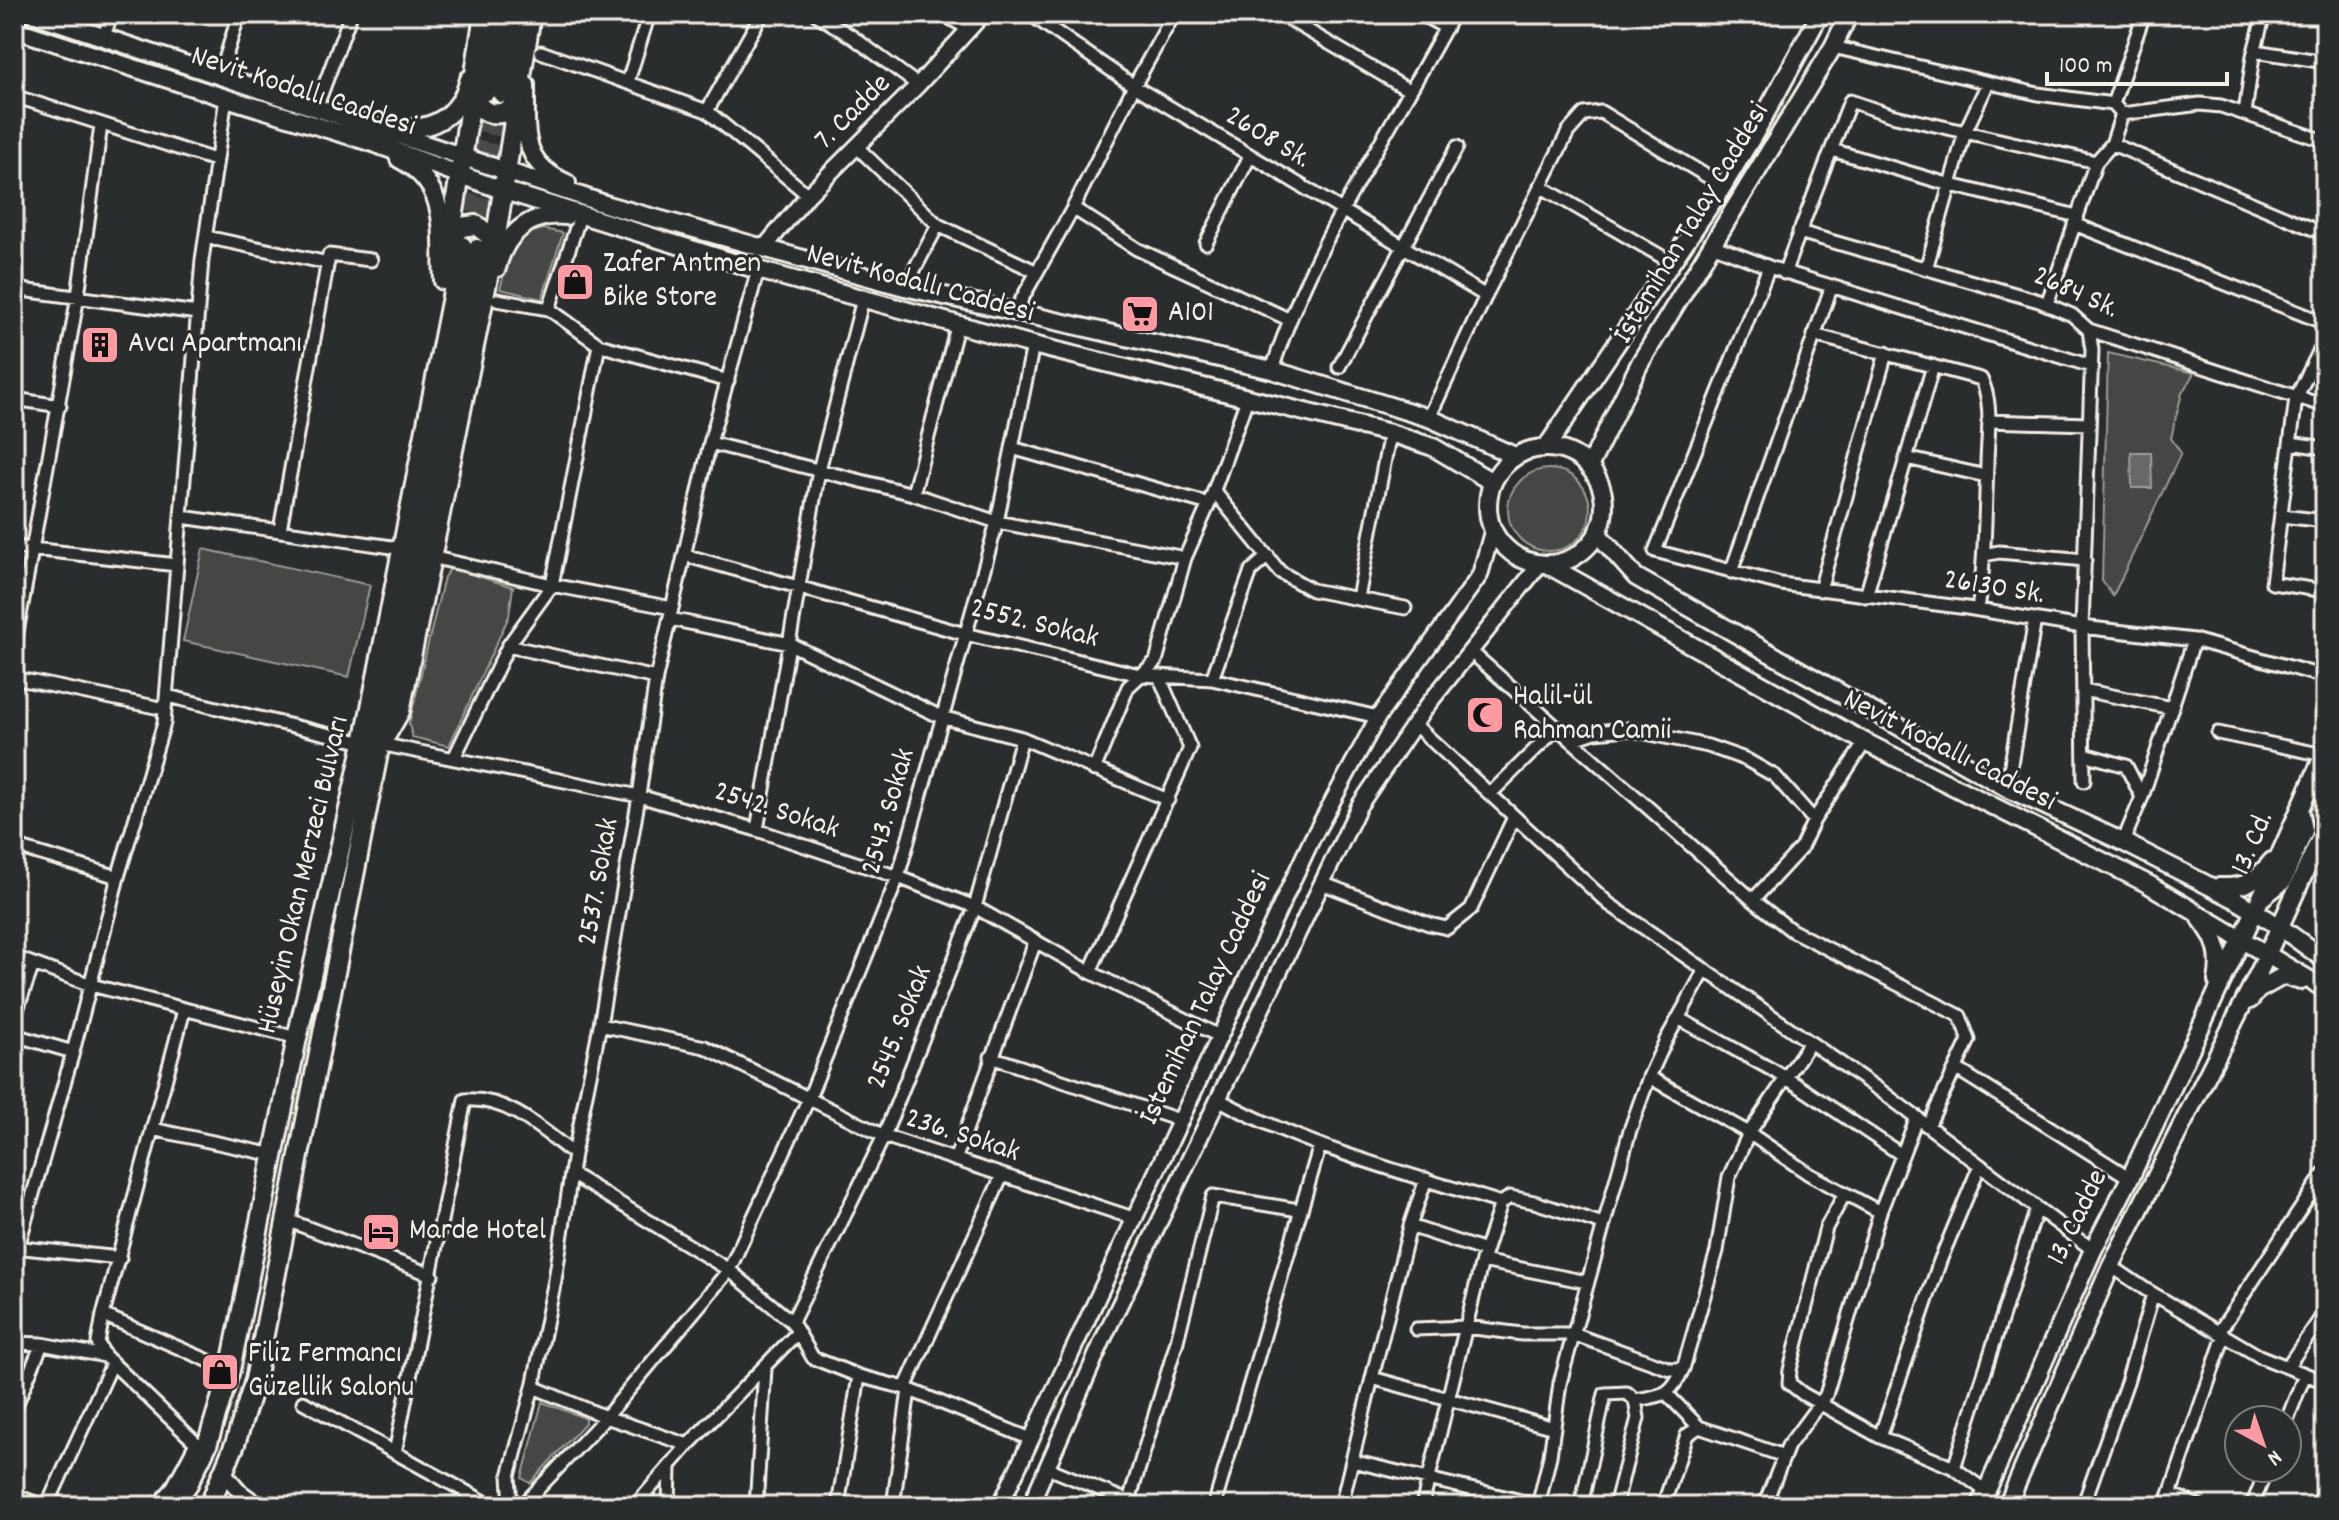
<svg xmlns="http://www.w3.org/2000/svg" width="2339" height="1520" font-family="Dekko,sans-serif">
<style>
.green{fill:#444645;stroke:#9c9c96;stroke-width:2}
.water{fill:#676866;stroke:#9f9f9a;stroke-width:2}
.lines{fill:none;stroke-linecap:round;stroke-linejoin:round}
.primary-tunnel{stroke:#484a4a;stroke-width:18;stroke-dasharray:18 9;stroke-linecap:butt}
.minor-casing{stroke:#f4f1e8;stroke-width:17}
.tertiary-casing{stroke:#f4f1e8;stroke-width:20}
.secondary-casing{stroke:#f4f1e8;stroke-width:22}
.primary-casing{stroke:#f4f1e8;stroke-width:24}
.minor{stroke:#2a2d2e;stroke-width:11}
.tertiary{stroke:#2a2d2e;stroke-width:14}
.secondary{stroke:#2a2d2e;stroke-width:16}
.primary{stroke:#2a2d2e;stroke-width:18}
.labels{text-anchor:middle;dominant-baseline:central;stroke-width:6;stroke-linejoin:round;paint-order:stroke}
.street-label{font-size:30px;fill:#f4f1e8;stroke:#2a2d2e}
.poi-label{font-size:30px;fill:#f4f1e8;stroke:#2a2d2e;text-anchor:start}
</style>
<rect width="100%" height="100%" fill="#2a2d2e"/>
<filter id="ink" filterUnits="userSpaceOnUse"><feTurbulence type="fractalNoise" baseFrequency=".0125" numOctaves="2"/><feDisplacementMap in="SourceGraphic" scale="16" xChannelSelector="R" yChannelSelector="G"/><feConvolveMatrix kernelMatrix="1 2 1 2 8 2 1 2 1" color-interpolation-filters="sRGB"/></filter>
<g filter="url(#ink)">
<path class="green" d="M543 229 563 233 542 299 500 289C508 261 509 236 543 229Z
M2108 353 2194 373 2182 393 2171 438 2181 453 2113 596 2102 581Z
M1508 510a41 41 0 1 1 82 0a41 41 0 1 1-82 0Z
M203 549 370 585 349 677 183 641Z
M451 568 513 587 509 616 449 746 412 737 409 724 444 577Z
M542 1402 585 1418V1423L530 1483 522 1478Z"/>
<path class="water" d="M2131 452H2151L2152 488H2132Z"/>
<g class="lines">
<path class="primary-tunnel" d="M463 238 485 98
M478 242 502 93"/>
<g class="minor-casing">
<path id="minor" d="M816 14 854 38 918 85
M943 14 970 30
M1030 14 1134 86 1486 296
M1280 14 1410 91
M1421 14 1446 28
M103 38 112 14
M1833 47 2038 94 2113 104 2122 114 2200 104 2221 106 2325 141
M2255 51 2325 62
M541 52 707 111 808 195
M220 76 239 14
M628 81 649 14
M14 96 215 160
M2113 104 2144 14
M316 108 351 14
M707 111 762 14
M2245 113 2253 56 2264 14
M2112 144 2325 234
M857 147 938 225 1037 272
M1832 150 1951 185 2077 216
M1540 186 1671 262
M1073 208 1137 249 1288 319
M2074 224 2325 323
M1799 232 2039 301 2072 315 2089 330 2325 406
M206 237 328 263
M1206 243 1250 156
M1712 245 1769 267
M1926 269 1965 132 1988 83
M1784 273 1850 101 1891 115 2096 162
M905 287 938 225
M14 289 198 313
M497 300 549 309 599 345 728 381
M2047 304 2096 162 2112 144 2122 114
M549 309 579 219
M1014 313 1073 208 1134 86 1174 14
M1814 335 1981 379C1994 404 1987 438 1987 465 1985 514 1985 562 1978 610
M2325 340 2296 398 2272 583 2325 591
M2091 366 1769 267 1655 551 1781 584 1967 608 2082 627 2194 640 2325 677
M1339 367 1457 147
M1272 370C1312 243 1391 131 1453 14
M14 399 60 406
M1429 418 1488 291 1568 132 1584 114 1601 112 1723 186
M1988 421 2089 424
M710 443 913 494 997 522 1185 558
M2290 443 2325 448
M1012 448 1209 504
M1906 458 1986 476
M1214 491 1280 572 1312 590 1405 608
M913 494 958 323
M2282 516 2325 521
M182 517 392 547
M280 530 329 255 371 260
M14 547 177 565
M684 555 965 634 1140 675 1212 679 1378 717
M1984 555 1999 552 2085 560
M431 557 552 585 672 608
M1731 572 1831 288
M1820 590 1886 353
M1866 596 1933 366
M1358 598 1390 433
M670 619 790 644 941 717 1022 738 1168 800
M508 646 656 678
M14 649 78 296 101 125
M1470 651 1753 900 1791 930 1960 1016 1969 1040 1928 1126
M14 678 165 709
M1212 679 1251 571 1268 556
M2083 690 2172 708
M167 696 364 743
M1414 724 1609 904 1881 1091 2093 1250
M2218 733 2324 755
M1571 740 1595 732 1627 729 1708 746 1745 759 1775 776 1814 820
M380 744 639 796 757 830 898 877 975 907 1090 972 1219 1036
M2084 754 2126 766 2142 797
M454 758 508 646 552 585 599 345
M1094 770 1128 687 1156 661 1185 558 1209 504 1247 399
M2084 781 2082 627 2092 350 2089 330
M2007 788 2035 619
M1490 794 1557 728
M757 830 819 470 863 299
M2123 842 2142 797 2194 640
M14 846 118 877
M1324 884 1429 924 1447 928 1471 909 1514 817
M1753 900 1801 848 1814 820 1865 742
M14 957 91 985 297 1038
M1090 972 1190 748 1159 676
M184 1010 103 1315 98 1343 105 1356 196 1443 207 1445
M14 1018 33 965
M1678 1018 1785 1077 1902 1155
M600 1025 705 1047 884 1136 1136 1219
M14 1035 73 1052
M991 1057 1182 1121
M1957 1069 2130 1178
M1649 1077 1749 1133 1809 1174 1880 1212
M1220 1100C1307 1148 1406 1173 1501 1203L1510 1197 1534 1202 1603 1224
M152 1129 274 1155
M955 1160 1035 942
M573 1175 729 1270 792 1322 813 1358 859 1376 905 1388 1031 1439
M1845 1193 1826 1228 1790 1370 1789 1383 1803 1394 1880 1437 1954 1468 1987 1492
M287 1220 432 1275
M1410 1226 1485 1251
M14 1247 120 1258
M18 1247 73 1052 118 877 164 723 202 260 226 98
M1482 1261 1587 1282
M2111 1266 2145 1289 2259 1356 2325 1382
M103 1315 230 1370
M792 1322 884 1136 975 907 1022 738
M1416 1329 1466 1327 1522 1334H1573L1670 1369H1683L1717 1251 1729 1177 1749 1133 1810 1042
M2219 1332 2325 1172
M14 1343 42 1344 105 1356
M2287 1367 2325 1312
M1372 1378 1410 1226 1426 1179
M533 1387 606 1417 688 1445
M905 1388 1002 1176
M1667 1394 1699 1427
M1635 1400C1663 1395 1670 1397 1683 1369
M303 1402 492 1506
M14 1410 42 1344
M2287 1420 2305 1374
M1880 1437 1940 1261 1980 1165
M395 1453 465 1100C508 1097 542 1130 574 1154
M1352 1461 1538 1505
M1048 1468 1140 1506
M1954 1468 2037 1208
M2170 1494 2199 1506
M14 1495 43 1506
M1129 1501 1177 1341 1213 1196 1299 1210
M47 1506 112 1364
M157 1506 172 1488 196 1443
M511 1506 509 1476 533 1387 555 1280 574 1154 600 1025 639 796 656 678 710 443 758 270
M522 1506 606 1417 729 1270 809 1098 898 877 997 522 1033 345
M635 1506 688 1445 798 1332
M669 1506 670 1467
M756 1506 765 1369
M838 1506 859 1376
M893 1506 909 1390
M1214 1506 1320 1145
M1341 1506 1372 1378 1554 1428
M1422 1506 1482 1261 1501 1203
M1538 1506 1550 1456 1560 1383 1630 1130 1649 1077 1666 1040 1705 970
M1581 1506 1605 1394 1627 1393 1635 1400 1638 1418 1615 1506
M1663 1506 1687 1435 1699 1427 1784 1456
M1764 1506 1788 1446 1826 1395 1880 1212 1917 1117
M2083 1506 2127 1382 2153 1294
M2166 1506 2224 1336
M2252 1506 2267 1468"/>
</g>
<g class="tertiary-casing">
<path id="tertiary" d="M763 249 808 195 918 85 983 14
M224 1473 240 1492 259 1506
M1000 1506 1312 839 1378 717 1480 575 1492 532
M1030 1506 1106 1333 1359 806 1426 707 1540 564"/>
</g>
<g class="secondary-casing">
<path id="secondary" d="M34 14 611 206 905 287 1272 370 1429 418 1515 456
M14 29 226 98 370 142 502 190 758 270 1033 345 1390 433 1433 447 1492 482
M526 85C527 129 518 162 567 183
M394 127C431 133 460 116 469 79
M399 159C451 186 440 233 443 281
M497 268C505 233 531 212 566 216
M1488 506a58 58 0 1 1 116 0a58 58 0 1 1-116 0Z
M1546 448 1723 186 1756 131 1820 14
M1589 467 1640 363 1833 47 1849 14
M1597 533 1636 577 2007 788 2123 842 2233 898 2280 927 2325 960
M1548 565 1865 742 2148 884 2325 989
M2217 887C2245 888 2254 883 2272 861
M2263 897 2283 881 2304 831 2300 809
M2200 918C2217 939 2222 954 2217 981
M2250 1000 2258 990 2283 976 2301 981
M1980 1506 2093 1250 2130 1178 2255 911 2325 752
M2007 1506 2111 1266 2260 970 2325 828"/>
</g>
<g class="primary-casing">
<path id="primary" d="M486 91 498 14
M502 93 515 14
M474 95C479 112 493 118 509 110L518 99
M451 238 461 227 476 225 489 235 494 248
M446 265 484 14
M386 735 400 711 494 248 531 14
M172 1506 188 1484 207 1445 230 1370 297 1038 364 743 462 246
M209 1506 235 1444 255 1380 477 249"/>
</g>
<use href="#minor" class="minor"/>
<use href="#tertiary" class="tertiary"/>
<use href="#secondary" class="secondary"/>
<use href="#primary" class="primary"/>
</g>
</g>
<defs>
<g id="shop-square" transform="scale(2)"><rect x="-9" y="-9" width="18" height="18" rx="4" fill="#ff9aa2" stroke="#2a2d2e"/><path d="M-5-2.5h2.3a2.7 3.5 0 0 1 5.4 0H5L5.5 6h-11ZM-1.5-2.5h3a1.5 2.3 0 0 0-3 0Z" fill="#111"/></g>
<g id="supermarket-square" transform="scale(2)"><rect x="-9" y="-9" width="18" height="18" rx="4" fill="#ff9aa2" stroke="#2a2d2e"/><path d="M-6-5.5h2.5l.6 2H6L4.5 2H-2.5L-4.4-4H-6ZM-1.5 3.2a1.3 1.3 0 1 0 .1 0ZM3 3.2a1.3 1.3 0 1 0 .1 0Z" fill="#111"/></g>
<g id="building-square" transform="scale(2)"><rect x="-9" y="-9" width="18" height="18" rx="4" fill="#ff9aa2" stroke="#2a2d2e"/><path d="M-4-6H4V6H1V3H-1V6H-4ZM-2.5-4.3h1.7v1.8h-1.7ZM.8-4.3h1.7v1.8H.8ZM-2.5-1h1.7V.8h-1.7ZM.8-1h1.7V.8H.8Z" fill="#111"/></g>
<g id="mosque-square" transform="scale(2)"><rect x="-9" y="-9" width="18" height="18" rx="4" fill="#ff9aa2" stroke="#2a2d2e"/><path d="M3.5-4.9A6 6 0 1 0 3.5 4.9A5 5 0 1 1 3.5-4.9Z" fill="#111"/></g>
<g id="hotel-square" transform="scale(2)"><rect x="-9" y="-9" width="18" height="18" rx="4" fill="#ff9aa2" stroke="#2a2d2e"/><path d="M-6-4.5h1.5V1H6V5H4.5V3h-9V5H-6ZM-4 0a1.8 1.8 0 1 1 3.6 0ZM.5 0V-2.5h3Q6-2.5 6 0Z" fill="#111"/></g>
</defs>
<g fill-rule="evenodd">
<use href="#shop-square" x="575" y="282"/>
<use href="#supermarket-square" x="1140" y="314"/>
<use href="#building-square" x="100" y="345"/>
<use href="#mosque-square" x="1485" y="715"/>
<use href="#hotel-square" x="381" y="1232"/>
<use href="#shop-square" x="220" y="1372"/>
</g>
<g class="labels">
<g class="street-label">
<text transform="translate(303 93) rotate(18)">Nevit Kodallı Caddesi</text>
<text transform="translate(854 113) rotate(-45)">7. Cadde</text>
<text transform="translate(1267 139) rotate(31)">2608 Sk.</text>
<text transform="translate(1693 224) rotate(-59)">İstemihan Talay Caddesi</text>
<text transform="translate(920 285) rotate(15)">Nevit Kodallı Caddesi</text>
<text transform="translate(2075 294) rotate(24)">2684 Sk.</text>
<text transform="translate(1994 589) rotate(9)">26130 Sk.</text>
<text transform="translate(1034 625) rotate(14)">2552. Sokak</text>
<text transform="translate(1949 752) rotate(27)">Nevit Kodallı Caddesi</text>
<text transform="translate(776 812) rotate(18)">2542. Sokak</text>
<text transform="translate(890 812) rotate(-74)">2543. Sokak</text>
<text transform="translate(2254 844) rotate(-67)">13. Cd.</text>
<text transform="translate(305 875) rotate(-77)">Hüseyin Okan Merzeci Bulvarı</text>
<text transform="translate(600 882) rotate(-80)">2537. Sokak</text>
<text transform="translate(1207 999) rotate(-65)">İstemihan Talay Caddesi</text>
<text transform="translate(901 1028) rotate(-68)">2545. Sokak</text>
<text transform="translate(962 1137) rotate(18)">236. Sokak</text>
<text transform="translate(2079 1218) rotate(-64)">13. Cadde</text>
</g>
<g class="poi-label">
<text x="603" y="265">Zafer Antmen<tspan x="603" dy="34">Bike Store</tspan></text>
<text x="1168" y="314">A101</text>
<text x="128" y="345">Avcı Apartmanı</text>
<text x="1513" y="698">Halil-ül<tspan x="1513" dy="34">Rahman Camii</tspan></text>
<text x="409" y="1232">Marde Hotel</text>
<text x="248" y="1355">Filiz Fermancı<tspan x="248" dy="34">Güzellik Salonu</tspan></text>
</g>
</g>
<rect width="2339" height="1520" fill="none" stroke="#2a2d2e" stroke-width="48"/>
<rect x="24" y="24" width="2291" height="1472" fill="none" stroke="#f4f1e8" stroke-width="3" filter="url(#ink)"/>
<g transform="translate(2263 1444) rotate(140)"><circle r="38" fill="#2a2d2e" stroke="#7b7b78" stroke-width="2"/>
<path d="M0-6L14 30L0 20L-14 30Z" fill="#ff9aa2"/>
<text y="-12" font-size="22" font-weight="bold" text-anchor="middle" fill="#f4f1e8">N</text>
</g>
<path d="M2047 72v12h180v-12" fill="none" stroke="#f4f1e8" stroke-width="4"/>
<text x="2059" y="72" font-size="24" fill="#f4f1e8" stroke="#2a2d2e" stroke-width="6" paint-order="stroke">100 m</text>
</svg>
